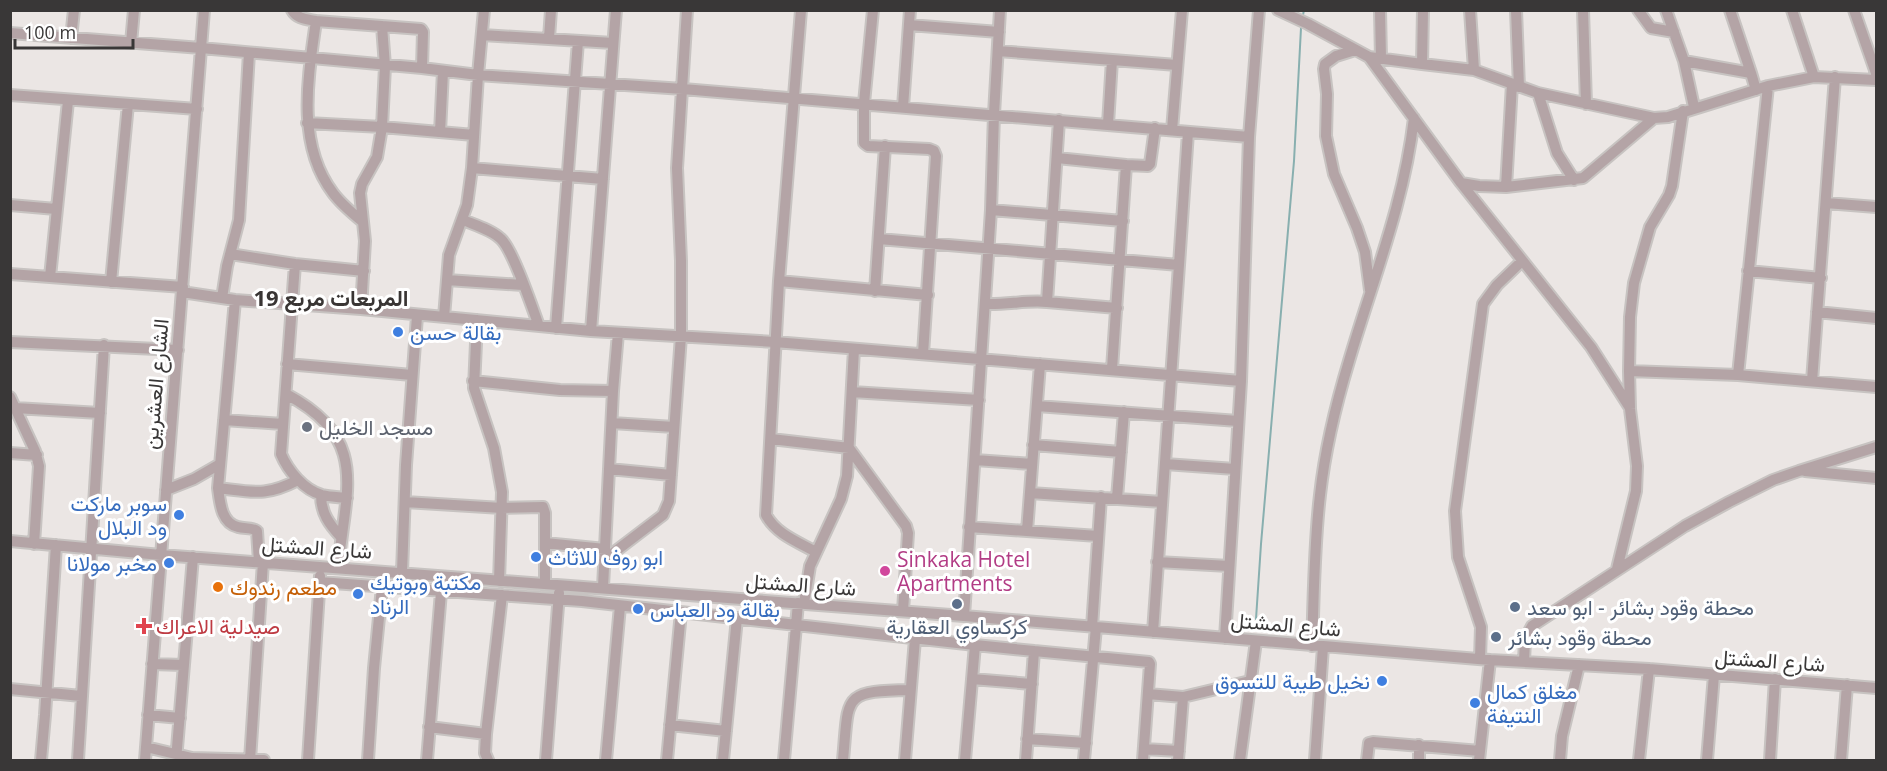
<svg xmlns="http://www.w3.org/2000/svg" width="1887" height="771" font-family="'Open Sans',Vazirmatn,sans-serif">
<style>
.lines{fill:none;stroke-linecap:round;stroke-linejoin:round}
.stream{stroke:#88afaf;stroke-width:2}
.minor-casing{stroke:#c7c3c1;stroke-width:14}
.minor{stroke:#b4a4a6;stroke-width:10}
.shop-dot{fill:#3f7fe0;stroke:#fff;stroke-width:2}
.worship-dot{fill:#6b7280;stroke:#fff;stroke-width:2}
.hotel-dot{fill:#d1479c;stroke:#fff;stroke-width:2}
.food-dot{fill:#e8710a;stroke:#fff;stroke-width:2}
.service-dot{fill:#5c6f8a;stroke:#fff;stroke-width:2}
.health-dot{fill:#e0444e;stroke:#fff;stroke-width:2}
.labels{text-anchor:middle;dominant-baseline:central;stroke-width:6;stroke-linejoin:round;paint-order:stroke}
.shop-label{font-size:21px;fill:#366cbe;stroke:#fff;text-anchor:start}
.street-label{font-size:21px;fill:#393737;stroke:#fff}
.worship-label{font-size:21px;fill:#5b616d;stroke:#fff;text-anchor:start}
.hotel-label{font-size:21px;fill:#b23c85;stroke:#fff;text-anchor:start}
.food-label{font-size:21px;fill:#c56008;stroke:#fff;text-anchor:start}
.service-label{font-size:21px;fill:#4e5e75;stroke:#fff;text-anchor:start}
.health-label{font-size:21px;fill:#be3a42;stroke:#fff;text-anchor:start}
.neighbourhood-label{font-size:22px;font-weight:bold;fill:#393534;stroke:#fff}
</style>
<rect width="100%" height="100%" fill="#ebe6e4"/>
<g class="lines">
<path class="stream" d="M1303 15 1304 10
M1256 619 1261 544 1294 161 1301 28"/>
<g class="minor-casing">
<path id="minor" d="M292 10C297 19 307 19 316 21L421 29 423 32 422 68
M801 10 779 281 766 515C776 534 798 542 816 552
M873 10 864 103V143L868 146 929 149 934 151 936 156 923 354
M1278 10 1308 24 1369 57 1422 64 1423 10
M1380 10 1381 59
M1470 10 1474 70
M1516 10 1519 87
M1583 10 1586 104
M1638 10 1651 28 1674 32
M1666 10 1684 61 1694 107
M1730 10 1751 73
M1792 10 1814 77
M1854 10 1876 73
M316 21C308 78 296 144 333 193 341 204 352 213 363 222
M909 25 999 32
M10 33 201 48 422 68 478 75 683 89 1249 137
M482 35 613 43
M71 38 74 10
M549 38 551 10
M131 43 134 10
M1355 50 1336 56 1325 64 1324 69 1327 94 1326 136 1334 174 1357 228 1365 252 1370 290
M998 51 1177 65
M1369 57 1461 183 1591 347 1630 408
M1684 61 1751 73 1756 90
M1422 64 1474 70 1538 93 1654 118 1668 117 1768 86 1814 77 1876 80
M1768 86 1738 375 1876 387
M1538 93 1557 153 1574 180
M10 95 197 109
M903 107 910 10
M307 123 382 127 474 135
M1108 124 1112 60
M1172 130 1182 10
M440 132 443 71
M1057 158 1126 165
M472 168 603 179
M1461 183 1479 186 1506 187 1583 178 1654 118
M1506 187 1512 84
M1826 203 1876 207
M10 205 56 209
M991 210 1123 221
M463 220C475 225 492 230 501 239 513 250 532 307 539 326
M879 239 1179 265 1153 632
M230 254 295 264 364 271
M295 264 281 454C288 471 304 490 322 495 330 497 339 497 347 498
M1179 265 1188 132
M1748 271 1821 278
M10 274 183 287
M50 277 68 101
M447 280 523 285
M779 281 928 295
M111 282 128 104
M875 291 885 146
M182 292 235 300 361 309 591 331 775 342 1241 381
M222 298 227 266 239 220 249 53
M235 300 218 488C220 502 221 523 238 527 245 529 251 527 257 531L259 562
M1047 302 1117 308
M985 304C1007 305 1026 300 1047 302L1059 120
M361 309 365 241 360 193 362 184 377 157 382 127 385 66 382 26
M1817 312 1876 318
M444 317 449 255 467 205 472 168 478 75 484 10
M477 320 474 388 494 448 502 492 499 581
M556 328 578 41
M591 331 616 10
M10 342 178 350
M287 364 412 375
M1112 369 1126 165 1148 166 1150 164 1155 128
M1629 371 1738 375
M473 381 560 390 613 391
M1812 381 1835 77
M852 392 979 400
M286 394C371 439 345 490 338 568
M10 397 35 451 39 466 34 544
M1037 406 1238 421
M15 408 100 413
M224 420 283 424
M612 423 674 427
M771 439 849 448 906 526 908 533 903 611
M1033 445 1121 452
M10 453 37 455
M975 460 1032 464
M1165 464 1235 469
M609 469 671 475
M1805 471 1876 478
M218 488C254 492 265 497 298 480
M166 490 194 479 220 464
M1030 493 1162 502
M321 495C321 513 329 524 341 537
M1117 498 1124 412
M405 502 502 508 543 507 545 513V584
M969 527 1098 536
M1027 531 1040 364
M10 541 161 555 964 616 1490 660 1649 669 1876 688
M545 543 605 549
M604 560 663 515 669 501 681 336V261L677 168 687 10
M1157 562 1229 566
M1617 569 1636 491 1637 466 1630 409 1629 371 1630 317 1634 283 1650 227 1669 195 1672 186 1683 111
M402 572 406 465 417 316
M319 582 582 601 975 645 965 760
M603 587 613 391 618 333
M804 603 810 566 841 499 847 476 854 349
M964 616 991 210 994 114 1000 10
M1092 627 1101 497
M1225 638 1241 381 1249 137 1259 10
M975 645 1034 651
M1312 646C1314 595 1314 545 1320 495 1325 450 1336 404 1349 361 1373 279 1404 204 1414 118
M1480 659 1481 627 1458 557 1455 511 1483 304 1497 285 1522 261
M1524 662 1525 639 1532 626 1685 526 1729 502 1773 480 1799 471 1876 447
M152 664 183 665
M972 679 1032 684
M10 689 81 696
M1148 694 1183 697 1178 760
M1183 697 1250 681
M148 715 180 718
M670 725 726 731
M429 727 486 734
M1027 739 1086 743
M146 747 192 758 264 760
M1144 749 1179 751
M41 760 45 715 56 545
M78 760 104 345
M145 760 204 10
M176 760 193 557
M250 760 263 562
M308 760 320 576
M368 760 374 668 382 587
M427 760 441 592
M488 760 485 753 486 734 502 595
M546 760 559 593
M606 760 620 606
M667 760 681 612
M723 760 737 618
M784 760 798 603
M843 760C849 696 841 691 910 690
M905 760 915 639
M1026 760 1034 651 1149 662 1150 664 1143 760
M1084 760 1096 627
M1240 760 1256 641
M1315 760 1323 647
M1367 760 1369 743 1373 742 1480 751
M1419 760V745
M1479 760 1490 660
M1560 760 1562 736 1579 665
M1639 760 1649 669
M1707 760 1714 675
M1770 760 1775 679
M1841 760 1847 685"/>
</g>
<use href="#minor" class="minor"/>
</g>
<g class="shop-dot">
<circle cx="398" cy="332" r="6"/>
<circle cx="179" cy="515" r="6"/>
<circle cx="536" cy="557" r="6"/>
<circle cx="169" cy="563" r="6"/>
<circle cx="358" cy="594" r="6"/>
<circle cx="638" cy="609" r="6"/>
<circle cx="1382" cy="681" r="6"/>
<circle cx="1475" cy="703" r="6"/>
</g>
<circle class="worship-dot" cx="307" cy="427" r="6"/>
<circle class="hotel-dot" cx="885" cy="571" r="6"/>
<circle class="food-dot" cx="218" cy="587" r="6"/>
<g class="service-dot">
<circle cx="957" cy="604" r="6"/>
<circle cx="1515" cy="607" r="6"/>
<circle cx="1496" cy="637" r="6"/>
</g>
<path class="health-dot" d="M141 617h6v6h6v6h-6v6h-6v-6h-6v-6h6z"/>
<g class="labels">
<g class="shop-label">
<text x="410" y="332">بقالة حسن</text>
<text x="167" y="503" text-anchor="end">سوبر ماركت<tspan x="167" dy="24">ود البلال</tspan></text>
<text x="548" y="557">ابو روف للاثاث</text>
<text x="157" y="563" text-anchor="end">مخبر مولانا</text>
<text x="370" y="582">مكتبة وبوتيك<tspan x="370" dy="24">الرناد</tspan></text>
<text x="650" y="609">بقالة ود العباس</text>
<text x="1370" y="681" text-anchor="end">نخيل طيبة للتسوق</text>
<text x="1487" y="691">مغلق كمال<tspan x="1487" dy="24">النتيفة</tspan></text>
</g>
<g class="street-label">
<text transform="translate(155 384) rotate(-85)">الشارع العشرين</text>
<text transform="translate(317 547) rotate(4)">شارع المشتل</text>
<text transform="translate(801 584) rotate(4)">شارع المشتل</text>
<text transform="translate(1286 624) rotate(5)">شارع المشتل</text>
<text transform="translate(1770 660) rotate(4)">شارع المشتل</text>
</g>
<g class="worship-label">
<text x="319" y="427">مسجد الخليل</text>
</g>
<g class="hotel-label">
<text x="897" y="559">Sinkaka Hotel<tspan x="897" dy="24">Apartments</tspan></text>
</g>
<g class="food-label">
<text x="230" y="587">مطعم رندوك</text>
</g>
<g class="service-label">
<text x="1527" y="607">محطة وقود بشائر - ابو سعد</text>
<text x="957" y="626" text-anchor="middle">كركساوي العقارية</text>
<text x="1508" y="637">محطة وقود بشائر</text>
</g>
<g class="health-label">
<text x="156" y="626">صيدلية الاعراك</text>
</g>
<g class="neighbourhood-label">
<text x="331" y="297">المربعات مربع 19</text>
</g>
</g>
<rect width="1887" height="771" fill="none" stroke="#393737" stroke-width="24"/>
<path d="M15 39v9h118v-9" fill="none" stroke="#393737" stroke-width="3"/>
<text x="24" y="39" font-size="18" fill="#393737" stroke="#ffffff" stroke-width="4.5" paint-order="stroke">100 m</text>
</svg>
